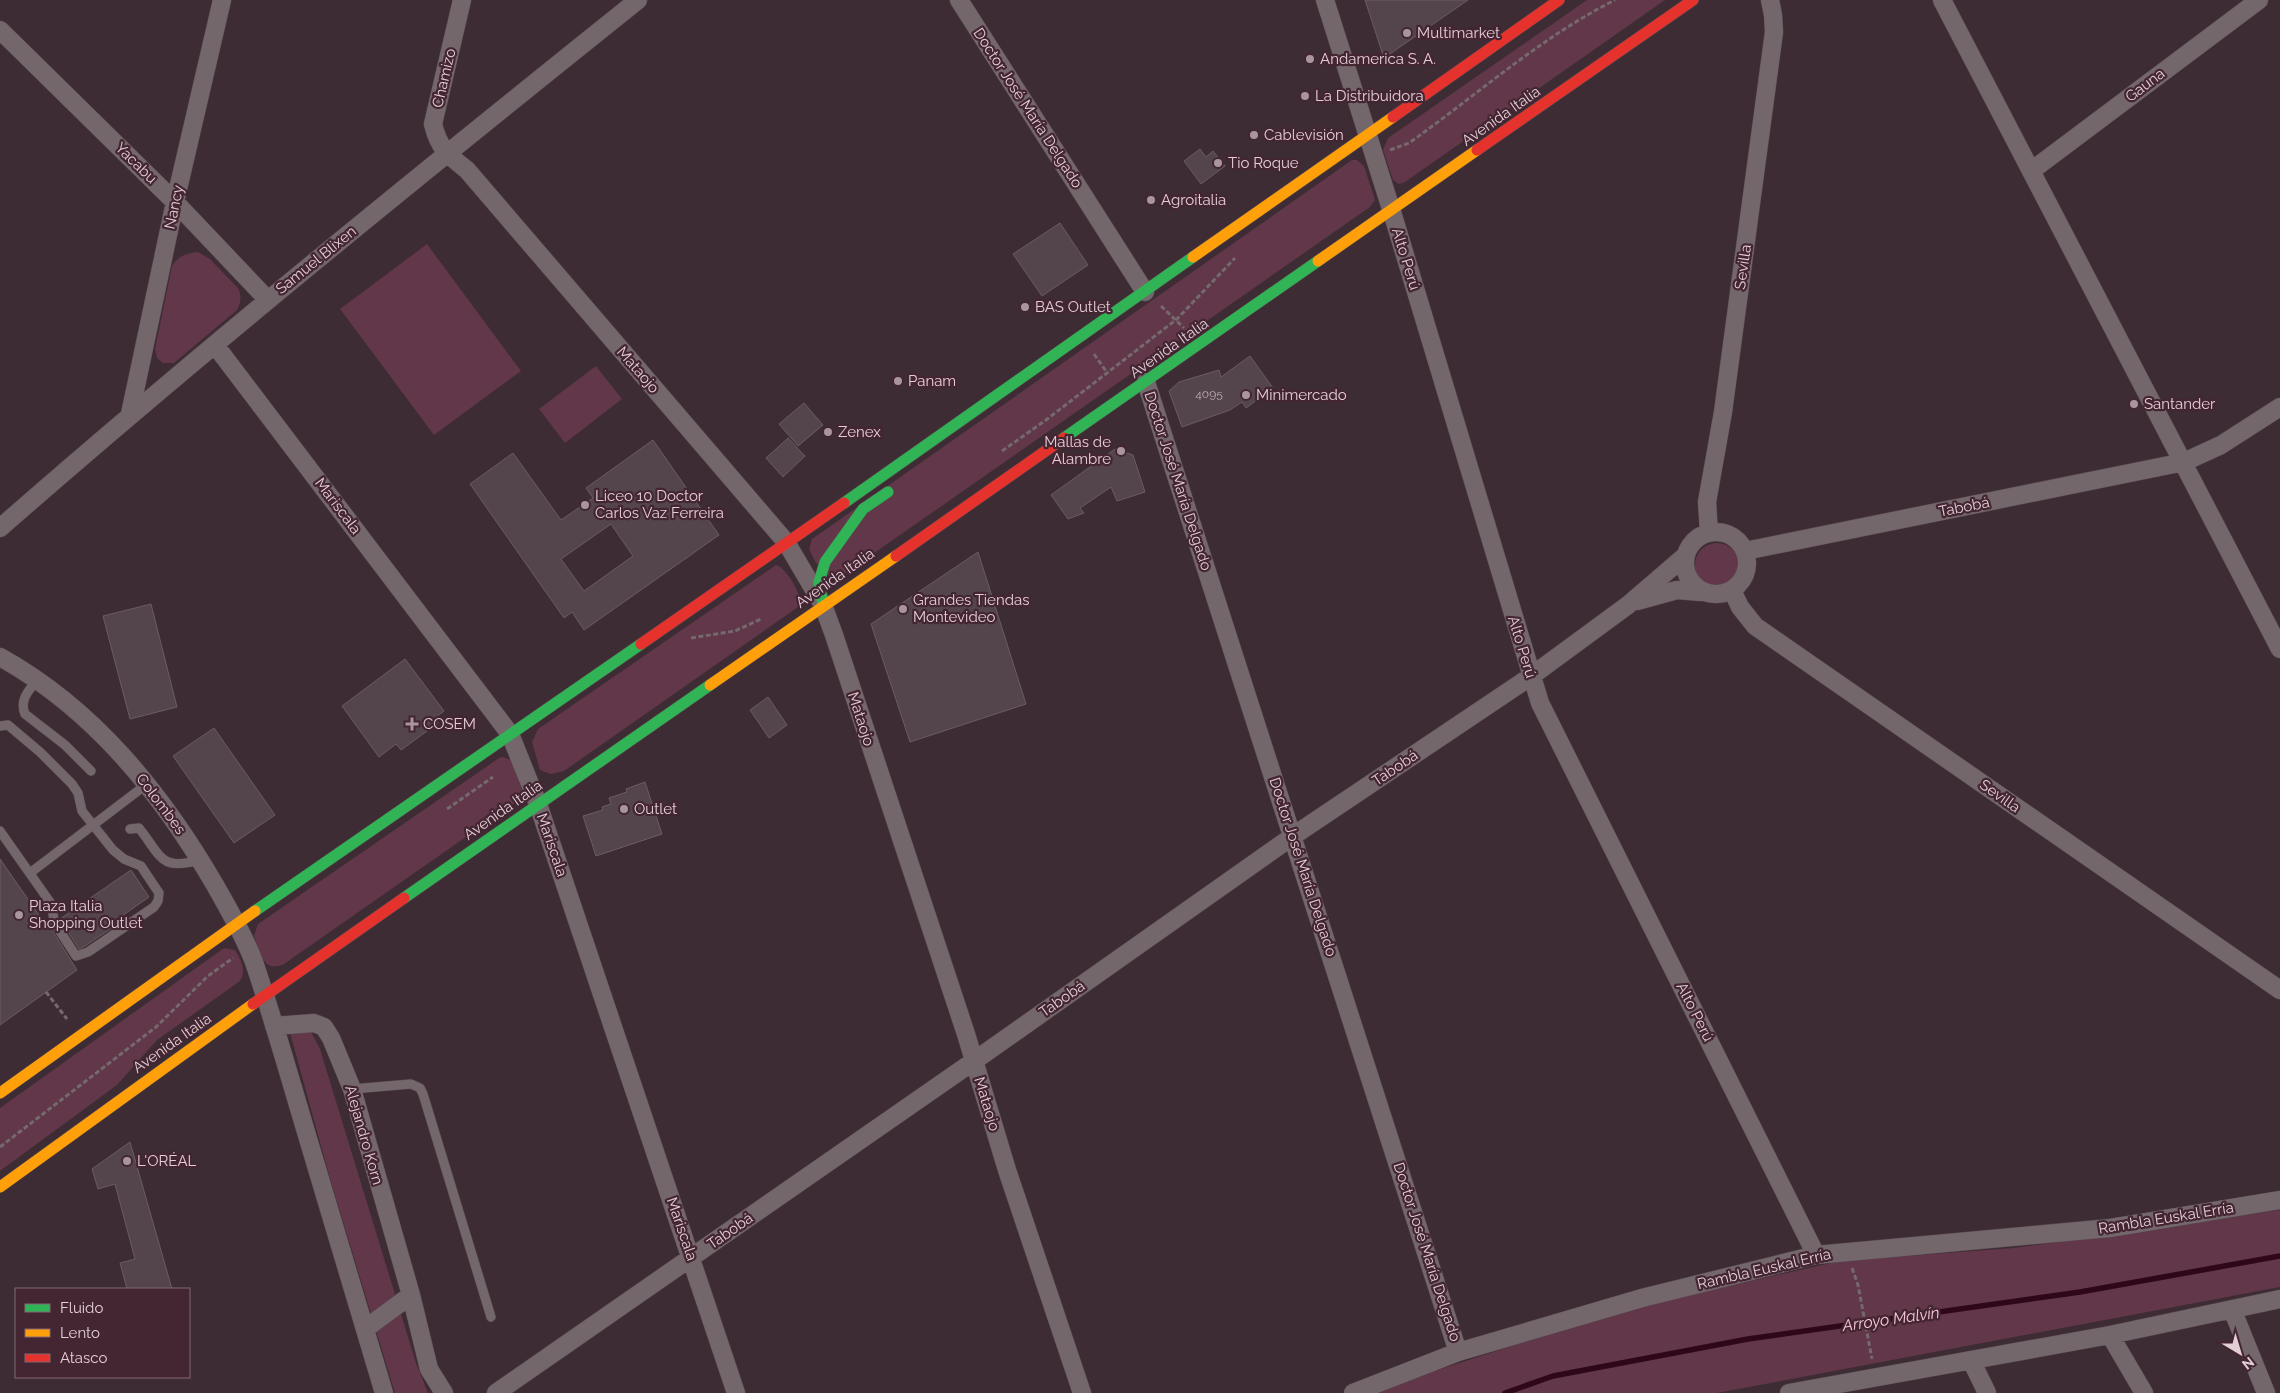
<svg xmlns="http://www.w3.org/2000/svg" width="2280" height="1393" font-family="Raleway,sans-serif">
<style>
.green{fill:#613749}
.lines{fill:none;stroke-linecap:round;stroke-linejoin:round}
.stream{stroke:#2e081a;stroke-width:5.5}
.building{fill:#53454b;stroke:#6a5c61;fill-rule:evenodd}
.lane-casing{stroke:#594a50;stroke-width:10}
.street-casing{stroke:#594a50;stroke-width:19}
.fast-casing{stroke:#594a50;stroke-width:12}
.slow-casing{stroke:#594a50;stroke-width:12}
.jam-casing{stroke:#594a50;stroke-width:12}
.path{stroke:#75696e;stroke-width:3;stroke-dasharray:5 2.5;stroke-linecap:butt}
.lane{stroke:#74676c;stroke-width:9}
.street{stroke:#74676c;stroke-width:18}
.fast{stroke:#30b455;stroke-width:11}
.slow{stroke:#ff9f0a;stroke-width:11}
.jam{stroke:#e5322d;stroke-width:11}
.poi-dot{fill:#a9959d;stroke:#442532;stroke-width:2}
.labels{text-anchor:middle;dominant-baseline:central;stroke-width:4.5;stroke-linejoin:round;paint-order:stroke}
.number-label{font-size:12px;fill:#bfacb3}
.poi-label{font-size:15px;fill:#e3ced6;stroke:#442532;text-anchor:start}
.street-label{font-size:15px;fill:#e3ced6;stroke:#442532}
.water-label{font-size:16px;font-style:italic;fill:#f8c6d9;stroke:#442532}
</style>
<rect width="100%" height="100%" fill="#3d2c33"/>
<path class="green" d="M1587 0H1665L1405 182 1399 184 1393 180 1383 150 1388 138Z
M1352 160H1357L1364 166 1375 200 1370 207 837 579 833 580 816 563 809 549 812 539Z
M427 244 521 371 434 435 340 309Z
M198 252 210 259 238 288C242 296 241 302 237 310L174 363H163L157 358 155 349 172 266C178 256 187 253 198 252Z
M596 366 622 399 565 443 539 409Z
M1695 565a22 22 0 1 1 44 0a22 22 0 1 1-44 0Z
M776 565C786 567 802 595 801 605L564 771 551 774 540 770 532 742 538 729Z
M503 757 511 760 513 764 523 794 519 800 284 964C263 974 260 952 254 936L258 924 499 758Z
M224 948 235 950C241 960 247 970 240 981L157 1040 117 1085 0 1171V1108Z
M289 1029 310 1030 320 1049 416 1363 428 1393H395L329 1175Z
M2280 1210V1287L1717 1393H1379L1428 1373 1590 1321 1671 1299 1840 1261 2013 1248 2151 1230Z"/>
<g class="lines">
<path class="stream" d="M1505 1393 1553 1376 1748 1339 2080 1292 2280 1256"/>
</g>
<path class="building" d="M1365 0H1468L1384 58Z
M1200 149 1206 157 1213 151 1225 166 1201 184 1184 161Z
M1060 223 1088 265 1042 296 1013 254Z
M1250 356 1273 388 1246 408 1242 402 1230 410 1182 427 1169 391 1179 382 1219 370 1221 377Z
M804 403 823 425 798 446 779 424Z
M788 438 805 456 783 477 766 458Z
M653 440 719 535 584 630 572 612 564 618 470 484 513 453 561 520 593 498 586 488ZM611 524 633 556 584 591 561 559Z
M1115 449 1133 455 1145 492 1117 501 1111 487 1080 508 1084 513 1068 519 1051 495Z
M978 552 1026 704 910 742 871 624Z
M151 604 177 707 130 719 103 616Z
M405 659 444 711 435 718 438 723 401 750 396 744 379 757 342 706Z
M768 697 787 725 769 738 750 710Z
M214 728 275 815 234 843 173 756Z
M645 782 662 834 596 856 583 816 603 810 602 807 611 804 609 798 627 792 626 789Z
M0 859 48 928 50 927 77 970 0 1025Z
M131 870 149 897 119 918 122 921 85 946 79 949 60 919Z
M130 1142 172 1289H127L120 1263 135 1259 115 1184 98 1189 92 1169Z"/>
<g class="lines">
<g class="lane-casing">
<path id="lane" d="M37 680C29 690 19 700 25 714L65 745 91 771
M0 726 8 725 40 752 72 784 78 793 82 811 113 850 124 859 141 866 159 893 158 901 154 907 88 952 76 956 54 922 52 905 0 831
M130 829 139 828C162 857 160 871 200 860
M30 873 147 784
M352 1089 411 1084 420 1088 423 1094 491 1317"/>
</g>
<g class="street-casing">
<path id="street" d="M462 0 433 124C439 149 448 155 467 170L786 542 823 605 834 635 966 1034 1007 1170 1082 1393
M959 0 1145 292
M1325 0 1392 212 1540 703 1816 1255
M1942 0 2280 649
M0 30 175 202 268 300
M2031 171 2259 0
M215 345 510 734 538 804 736 1393
M1146 382 1458 1352
M130 414 175 202 222 0
M0 528C208 346 422 173 638 0
M1685 563a31 31 0 1 1 62 0a31 31 0 1 1-62 0Z
M1709 533 1707 502 1723 412 1774 32 1773 15 1770 0
M1745 551 2184 462 2221 445 2280 407
M1732 590 1740 607 1755 626 2280 990
M1637 601 1677 590 1701 592
M0 657C94 709 162 794 215 885 229 910 244 935 254 962 274 1021 291 1082 309 1142 334 1226 359 1309 384 1393
M274 1026 314 1023 324 1027 331 1038 352 1089 411 1295 429 1369 444 1393
M2232 1309 2266 1393
M365 1329 411 1295
M2110 1335 2144 1393
M1971 1360 1987 1393
M496 1393 974 1061 1293 836 1530 677 1628 605 1685 556
M1353 1393 1458 1352 1642 1298 1816 1255 2110 1228 2280 1200
M1789 1393 2110 1335 2280 1299"/>
</g>
<g class="fast-casing">
<path id="fast" d="M1064 438 1318 261
M844 503 1193 257
M823 605 819 582 825 562 863 509 888 492
M404 898 710 685
M255 911 641 644"/>
</g>
<g class="slow-casing">
<path id="slow" d="M1193 257 1393 117
M1318 261 1477 150
M710 685 896 556
M0 1093 255 911
M0 1187 253 1004"/>
</g>
<g class="jam-casing">
<path id="jam" d="M1393 117 1559 0
M1477 150 1693 0
M896 556 1064 438
M641 644 844 503
M253 1004 404 898"/>
</g>
<path class="path" d="M1390 150 1409 143C1477 95 1541 37 1615 0
M1161 306 1184 328
M1094 354 1108 374
M1002 451 1046 420 1177 319 1235 258
M691 638 735 631 761 619
M447 809 493 777
M46 992 67 1019
M0 1147 156 1027 208 976 233 958
M1852 1268 1858 1285 1872 1359"/>
<use href="#lane" class="lane"/>
<use href="#street" class="street"/>
<use href="#fast" class="fast"/>
<use href="#slow" class="slow"/>
<use href="#jam" class="jam"/>
</g>
<g class="poi-dot">
<circle cx="1407" cy="33" r="5"/>
<circle cx="1310" cy="59" r="5"/>
<circle cx="1305" cy="96" r="5"/>
<circle cx="1254" cy="135" r="5"/>
<circle cx="1218" cy="163" r="5"/>
<circle cx="1151" cy="200" r="5"/>
<circle cx="1025" cy="307" r="5"/>
<circle cx="898" cy="381" r="5"/>
<circle cx="1246" cy="395" r="5"/>
<circle cx="2134" cy="404" r="5"/>
<circle cx="828" cy="432" r="5"/>
<circle cx="1121" cy="451" r="5"/>
<circle cx="585" cy="505" r="5"/>
<circle cx="903" cy="609" r="5"/>
<path d="M409.5 716.5h5v5h5v5h-5v5h-5v-5h-5v-5h5z"/>
<circle cx="624" cy="809" r="5"/>
<circle cx="19" cy="915" r="5"/>
<circle cx="127" cy="1161" r="5"/>
</g>
<g class="labels">
<g class="number-label">
<text x="1209" y="394">4095</text>
</g>
<g class="poi-label">
<text x="1417" y="33">Multimarket</text>
<text x="1320" y="59">Andamerica S. A.</text>
<text x="1315" y="96">La Distribuidora</text>
<text x="1264" y="135">Cablevisión</text>
<text x="1228" y="163">Tio Roque</text>
<text x="1161" y="200">Agroitalia</text>
<text x="1035" y="307">BAS Outlet</text>
<text x="908" y="381">Panam</text>
<text x="1256" y="395">Minimercado</text>
<text x="2144" y="404">Santander</text>
<text x="838" y="432">Zenex</text>
<text x="1111" y="442" text-anchor="end">Mallas de<tspan x="1111" dy="17">Alambre</tspan></text>
<text x="595" y="496">Liceo 10 Doctor<tspan x="595" dy="17">Carlos Vaz Ferreira</tspan></text>
<text x="913" y="600">Grandes Tiendas<tspan x="913" dy="17">Montevideo</tspan></text>
<text x="423" y="724">COSEM</text>
<text x="634" y="809">Outlet</text>
<text x="29" y="906">Plaza Italia<tspan x="29" dy="17">Shopping Outlet</tspan></text>
<text x="137" y="1161">L'ORÉAL</text>
</g>
<g class="street-label">
<text transform="translate(444 78) rotate(-77)">Chamizo</text>
<text transform="translate(2145 85) rotate(-37)">Gauna</text>
<text transform="translate(1028 108) rotate(57)">Doctor José María Delgado</text>
<text transform="translate(1501 116) rotate(-35)">Avenida Italia</text>
<text transform="translate(136 163) rotate(44)">Yacabu</text>
<text transform="translate(174 207) rotate(-78)">Nancy</text>
<text transform="translate(1406 259) rotate(73)">Alto Perú</text>
<text transform="translate(316 260) rotate(-39)">Samuel Blixen</text>
<text transform="translate(1743 267) rotate(-82)">Sevilla</text>
<text transform="translate(1169 348) rotate(-35)">Avenida Italia</text>
<text transform="translate(638 370) rotate(49)">Mataojo</text>
<text transform="translate(1178 481) rotate(72)">Doctor José María Delgado</text>
<text transform="translate(338 506) rotate(53)">Mariscala</text>
<text transform="translate(1964 507) rotate(-11)">Tabobá</text>
<text transform="translate(835 578) rotate(-35)">Avenida Italia</text>
<text transform="translate(1522 647) rotate(73)">Alto Perú</text>
<text transform="translate(861 719) rotate(72)">Mataojo</text>
<text transform="translate(1395 768) rotate(-34)">Tabobá</text>
<text transform="translate(2000 796) rotate(35)">Sevilla</text>
<text transform="translate(161 804) rotate(53)">Colombes</text>
<text transform="translate(503 810) rotate(-35)">Avenida Italia</text>
<text transform="translate(552 845) rotate(71)">Mariscala</text>
<text transform="translate(1303 867) rotate(72)">Doctor José María Delgado</text>
<text transform="translate(1062 999) rotate(-35)">Tabobá</text>
<text transform="translate(1695 1012) rotate(63)">Alto Perú</text>
<text transform="translate(172 1043) rotate(-35)">Avenida Italia</text>
<text transform="translate(987 1104) rotate(73)">Mataojo</text>
<text transform="translate(364 1135) rotate(74)">Alejandro Korn</text>
<text transform="translate(2166 1218) rotate(-9)">Rambla Euskal Erría</text>
<text transform="translate(682 1229) rotate(71)">Mariscala</text>
<text transform="translate(730 1231) rotate(-35)">Tabobá</text>
<text transform="translate(1427 1252) rotate(72)">Doctor José María Delgado</text>
<text transform="translate(1764 1269) rotate(-13)">Rambla Euskal Erría</text>
</g>
<g class="water-label">
<text transform="translate(1891 1319) rotate(-8)">Arroyo Malvín</text>
</g>
</g>
<rect x="15" y="1288" width="175" height="90" fill="#442532" stroke="#846974"/>
<rect x="25" y="1304" width="25" height="8" fill="#30b455" stroke="#846974"/>
<text x="60" y="1313" font-size="15" fill="#e3ced6">Fluido</text>
<rect x="25" y="1329" width="25" height="8" fill="#ff9f0a" stroke="#846974"/>
<text x="60" y="1338" font-size="15" fill="#e3ced6">Lento</text>
<rect x="25" y="1354" width="25" height="8" fill="#e5322d" stroke="#846974"/>
<text x="60" y="1363" font-size="15" fill="#e3ced6">Atasco</text>
<g transform="translate(2240 1353) rotate(142)" stroke="#442532" stroke-width="4" paint-order="stroke">
<path d="M0-4L9 19L0 12L-9 19Z" fill="#e3ced6"/>
<text y="-8" font-size="14" font-weight="bold" text-anchor="middle" fill="#e3ced6">N</text>
</g>
</svg>
